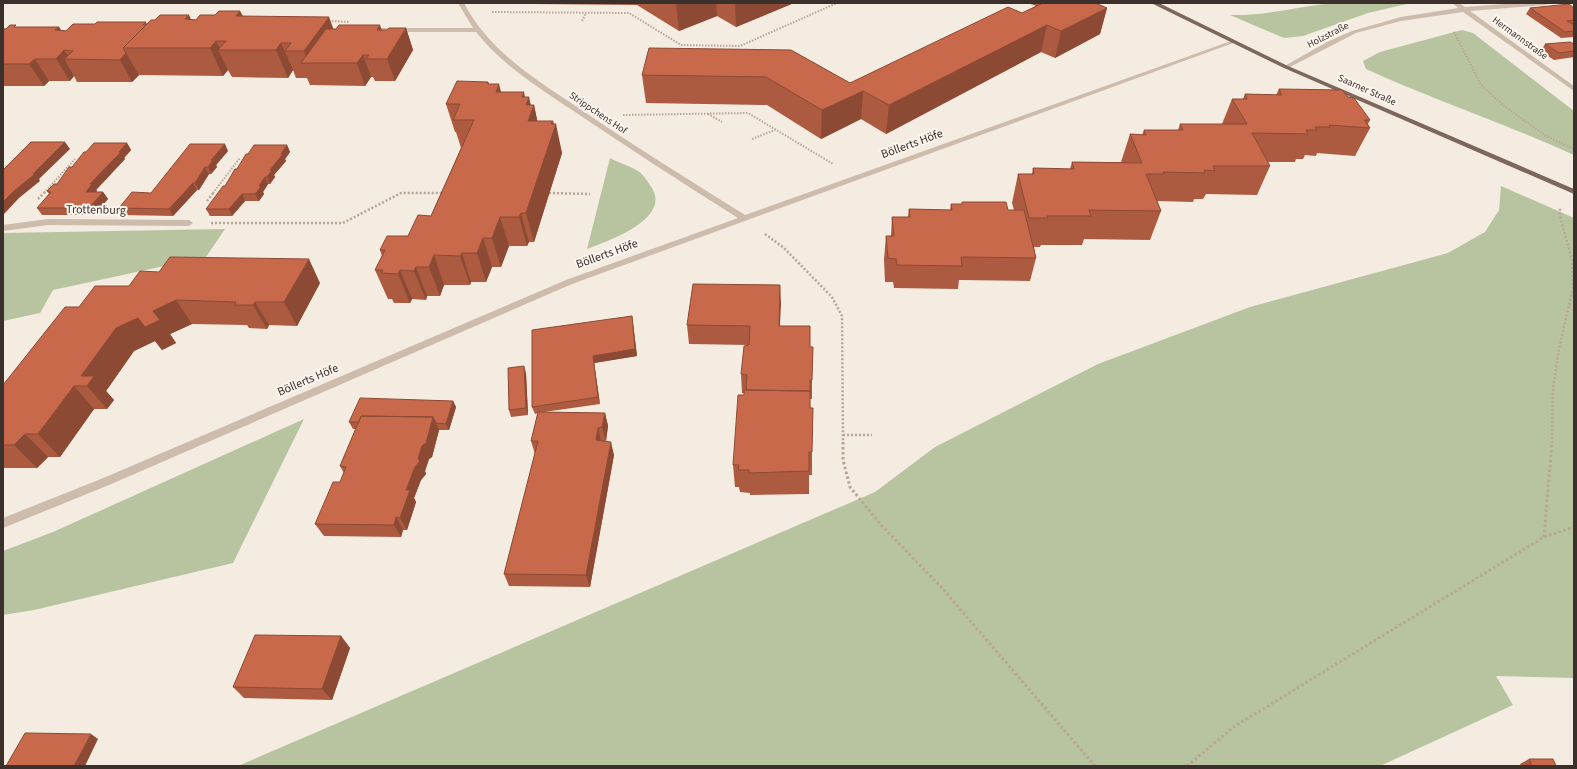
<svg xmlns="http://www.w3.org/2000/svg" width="1577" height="769" font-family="'Source Sans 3',sans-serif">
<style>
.green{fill:#b8c4a0}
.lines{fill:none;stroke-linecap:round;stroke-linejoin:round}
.path-far2{stroke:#b9a596;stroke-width:2;stroke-dasharray:1.5 1.5;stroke-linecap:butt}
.path-far1{stroke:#b9a596;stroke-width:2.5;stroke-dasharray:2 2;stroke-linecap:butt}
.path{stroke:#b9a596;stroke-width:3;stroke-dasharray:2.5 2.5;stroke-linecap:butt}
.minor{fill:#cdbbac;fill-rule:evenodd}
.major{fill:#7d675c;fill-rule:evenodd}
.wall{fill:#ac5a40}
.shaded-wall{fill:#8c4a34}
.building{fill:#c8694b;stroke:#8c4a34}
.labels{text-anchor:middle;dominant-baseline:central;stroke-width:4;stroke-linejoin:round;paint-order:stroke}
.far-street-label{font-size:10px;fill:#3b302b;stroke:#fbf5ee}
.street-label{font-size:12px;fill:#3b302b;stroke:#fbf5ee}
</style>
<rect width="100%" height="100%" fill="#f4ebe1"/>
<path class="green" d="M1335 3 1407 4 1368 13 1303 36 1284 38 1230 15C1266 16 1300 6 1335 3Z
M1462 30 1473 33 1574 111V155C1506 124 1434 100 1366 69L1363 61 1380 52Z
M610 158C619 163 630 166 638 171 643 174 647 181 650 185 675 218 608 241 587 249Z
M1501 186 1574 218V678L1496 676 1513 705 1380 766H238L875 492 935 447 1098 364 1250 307 1448 253 1485 232 1499 210Z
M225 229 206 257 53 290 40 313 3 321V233Z
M304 419 233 563 34 610 3 615V551L53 532Z"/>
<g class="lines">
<path class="path-far2" d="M492 12 629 13 681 45 740 46 837 3
M329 21 350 22
M582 21 586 13
M1454 32 1481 85 1504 106 1546 136 1574 149
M708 114 722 122
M623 115 748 113 833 164
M752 139 775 130
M44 193 75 159
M213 193 240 158"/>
<path class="path-far1" d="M549 193 590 194
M38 199 45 192
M207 201 214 192
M211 223H343L401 193H443
M765 234 784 248 832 297 842 316 843 443
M843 435H872
M1552 443 1553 389 1559 349 1573 288 1572 260 1560 216V207"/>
<path class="path" d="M843 442V460L850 487 881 525 942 588 1095 766
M1544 537 1552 442
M1187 766 1235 726 1544 537 1574 527"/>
<path class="minor" d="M458 3H464C491 55 542 83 589 115 640 150 693 182 745 215L1231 41 1236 42 572 284 109 485 3 528V518L101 479 566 280 738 218C682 183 627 147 572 110 537 86 502 65 476 32H368L365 30 368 28H473Z
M1452 3H1459L1465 7 1517 3H1549L1546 5 1470 11 1574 86V91L1463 12 1401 21 1356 33 1288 68 1283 67 1327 42 1352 31 1401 17 1458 8Z
M48 219 189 220 193 223 189 226 48 225 3 231V225Z"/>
<path class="major" d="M1151 3H1159L1288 66 1574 189V194L1284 68Z"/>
</g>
<path class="wall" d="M532 3H794L736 27 717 16 679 31 637 5 532 4Z
M1028 3H1096L1107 8 1100 34 1055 58 1041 52 886 134 861 119 821 139 767 105 646 103 642 75 791 50 850 83 1022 13 1036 6Z
M1530 8H1574V37L1561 38 1526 14Z
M240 11 243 16 333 29 387 30 406 28 413 50 395 81H375L373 77H371L365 86 310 85 307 78H296L293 70 288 78 232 77 228 70 223 76 139 75 132 82H77L74 76 70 81H49L44 86H3V29L17 27H59L61 30 66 31 95 24 146 22 147 24 191 19 196 20Z
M1545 44H1574V57L1554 60 1541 51Z
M488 82 489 84 501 92 525 97 530 105H534L537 121H553L562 153 534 242H529L527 246H509L501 267H492L486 282H471L470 285H444L440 296H427L426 300 412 299 410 303H394L392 299H388L375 270 382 256 380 250 408 236 431 216 461 148 456 132H455L446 104Z
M1279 89 1348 97 1370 120 1368 124 1370 128 1355 156 1317 153 1316 156 1305 155 1303 159H1296L1295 162H1268L1270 166 1257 195 1206 194 1203 199H1194L1193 202 1157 201 1161 211 1150 240 1084 239 1082 245H1041L1040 247H1034L1036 258 1030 281 959 280 958 289 894 288 893 282H885L884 259 886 236H891L892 217H908L909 209 950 210 951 204H962V202L1008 210H1014L1012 203 1018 174H1032L1033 168 1070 169 1072 162H1121L1130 134 1142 135 1144 130H1178L1180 124H1222L1232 99H1243L1245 94 1276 95Z
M127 143 131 150 124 158 125 159 96 190 97 191 96 192H103L108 199 94 215H42L37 208 49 194 47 191 57 184 86 152Z
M287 145 290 152 285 159 286 161 274 175 275 177 270 184H268L263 192 264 194 259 201H245L232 216H210L206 209 225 186 248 154Z
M228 151 216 165 217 167 211 174H209L199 190H197L173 216 124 215 119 208 151 193Z
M320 283 297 326 269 325 267 329 249 328 247 325 192 324 170 334 176 343 162 350 155 341 134 351 106 391 114 400 107 409H94L60 457H48L37 468H3V385L79 307 129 286Z
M780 285V326L810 347 812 380V399H810L812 452V475H809V494L750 495V493L740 492 739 487H735L733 465 744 393H742L741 374 749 345 689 344 687 325Z
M633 323 637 356 594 363 600 404 544 412 605 413 608 426 606 441H601L614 455 590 587 509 586 504 574 535 454 531 441 538 413 535 414 532 407Z
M526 373 528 415 511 417 509 410Z
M453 401 456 407 449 430H439L432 457 429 459 425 471 426 474 421 480 414 498 416 502 407 530H403L401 537 324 536 315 524 340 482 344 473 340 466 356 429H353L349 422Z
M341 636 350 648 332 700 244 698 233 687Z
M1529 759 1556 766H1521L1520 764Z"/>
<path class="shaded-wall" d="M679 3H716L717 16 679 31 676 4Z
M735 3H794L736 27Z
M1107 8 1100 34 1055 58 1061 31Z
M240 11 252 38 236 16Z
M189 15 202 42 185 19Z
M329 17 339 44 309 63 304 51Z
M380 25 388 47 377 30Z
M1047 25 1041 52 886 134 889 105Z
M59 27 72 49 55 30Z
M406 28 413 50 395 81 387 59Z
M216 41 221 50H218L228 70 223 76 210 48Z
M281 43 293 70 288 78 276 50Z
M64 50 70 59H64L74 76 70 81 56 59Z
M126 53 139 75 132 82 120 60Z
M363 55 371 77 365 86 357 63Z
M35 59 49 81 44 86 29 64Z
M499 84 506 112 496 92Z
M863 91 861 119 821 139 822 110Z
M524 92 526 103 529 97 532 110 534 105 540 133 534 149 522 97Z
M553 121 554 129 556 124 562 153 534 242 526 213Z
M65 142 70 149 39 179 40 181 19 198 4 214 3 213V202L14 191Z
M127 143 131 150 124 158 125 159 96 190 97 191 91 199 86 192 90 184Z
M225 144 228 151 216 165 217 167 211 174 208 167 211 160Z
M287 145 290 152 285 159 286 161 274 175 275 177 270 184 267 177 270 170Z
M205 167 209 174 199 190 195 183Z
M265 177 268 184 263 192 264 194 259 201 255 194 259 186Z
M193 183 197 190 173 216 169 209Z
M103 192 108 199 94 215 89 208Z
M242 194 245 201 232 216 229 209Z
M521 213 529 242 527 246 519 217Z
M500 217 509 246 501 267 492 238Z
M483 238 492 267 486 282 477 253Z
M462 253 471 282 470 285 460 256Z
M434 255 444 285 440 296 429 267Z
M309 259 320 283 297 326 284 302Z
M416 267 427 296 426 300 414 271Z
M400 270 412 299 410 303 398 274Z
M780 285 781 304 779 345V326Z
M176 300 192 324 170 334 176 343 162 350 155 341 134 351 106 391 114 400 107 409 87 386 81 376 116 328Z
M255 302 269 325 267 329 253 305Z
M632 316 637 356 594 363 600 404 598 397 593 356Z
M524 366 526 373 528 415 526 408Z
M74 386 94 409 60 457 38 434Z
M453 401 456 407 449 430 446 424Z
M605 413 608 426 606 441 602 427Z
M433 417 439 430 432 457 429 459 425 471 426 474 421 480 414 498 416 502 407 530 400 518 406 490Z
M598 428 601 441 596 440Z
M25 434 48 457 37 468 14 445Z
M611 442 614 455 590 587 586 575Z
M396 517 403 530 401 537 394 525Z
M341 636 350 648 332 700 322 689Z
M91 734 98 739 85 766H74Z"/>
<path class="building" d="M1043 3H1095L1107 8 1061 31 1047 25 889 105 863 91 822 110 766 77 642 75 649 48 791 50 850 83 1008 7 1022 13Z
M1569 4 1574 8V20L1567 21 1574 25V31L1565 32 1530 8Z
M219 11H240L236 16 329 17 304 51H285L291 43H281L276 50H218L226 41H216L210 48H123L151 20H155L160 15H189L185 19 196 20 200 15H215Z
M97 22H146L143 25H146L123 48 126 53 120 60 64 59 73 51 64 50 56 59H35L29 64H3V29H6L10 25H16L14 27H59L55 30 66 31 73 24H95Z
M339 25H380L377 30H387L389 28H406L387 59H366L369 55H363L357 63H301L326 29H336Z
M1570 42 1574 44V51L1559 53 1545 44Z
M457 81 488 82V84H499L496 92H524L522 97H529L526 105H534L528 121H553L551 124H556L526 213H521L519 217H500L492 238H483L477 253H462L460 256 434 255 429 267H416L414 271 400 270 398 274 381 273 383 270H375L385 250H380L387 236H408L418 215 431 216 474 120H453L460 104H446Z
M1279 89 1342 90 1348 97 1354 98 1370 120H1364L1370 128 1329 125 1330 127H1315L1317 130H1306L1308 134 1252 133 1270 166H1213L1215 171 1204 170 1205 173 1163 172 1164 174H1146L1161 211 1089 210 1091 216H1047L1048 218H1029L1018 174H1034L1033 168 1074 169 1072 162 1142 163 1130 134 1146 135 1144 130H1183L1180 124H1247L1232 99H1247L1245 94 1282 95Z
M31 142H65L33 174H35L14 191 3 202V170Z
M94 143H127L119 152H121L90 184H92L86 192H103L89 208H37L51 192 47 191 54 184H57L69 167H72L84 152H86Z
M190 144H225L211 160H213L208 167H205L195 183H193L169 209 119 208 132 192 151 193Z
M254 145H287L281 154H283L270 170H272L267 177H265L259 186 261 187 255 194H242L229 209H206L223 186H225L235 169H237L246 154H248Z
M962 202H1006L1008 210H1024L1036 258 961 257 962 266 897 265 896 259 888 258 886 236H894L892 217H910L909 209 952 210 951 204H962Z
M170 257 309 259 284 302H255L253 305H234L236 302 176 300 153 311 160 320 145 327 138 318 116 328 81 376H94L87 386H74L38 434H25L14 445H3V385L65 307H79L95 286H129L140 271 159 272Z
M693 284 780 285 779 326H810V347H813L812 380H810V391L746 390 747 375 741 374 744 346 749 345 750 326 687 325Z
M632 316 635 349 593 356 598 397 532 407V330Z
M524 366 526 408 509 410 508 368Z
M744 390 810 391V408H813L812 452H809V471L749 473V470H738L739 465H733L738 395H744Z
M360 398 453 401 446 424 436 423 433 417 361 416 359 422H349Z
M538 412 605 413 602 427 598 428 596 440 611 442 586 575 504 574 538 441H531Z
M361 416 433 417 426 443 422 446 418 459 420 461 415 467 406 490H410L400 518 396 517 394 525 315 524 333 482H340L346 467 340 466Z
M255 635 341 636 322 689 233 687Z
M25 733 91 734 74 766H6Z
M1529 759H1553L1556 766H1532Z"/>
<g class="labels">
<g class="far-street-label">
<text transform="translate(1328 35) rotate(-27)">Holzstraße</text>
<text transform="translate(1520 38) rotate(36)">Hermannstraße</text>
<text transform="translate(1367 90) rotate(24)">Saarner Straße</text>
<text transform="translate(598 113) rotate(34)">Strippchens Hof</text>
</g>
<g class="street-label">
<text transform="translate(912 144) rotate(-20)">Böllerts Höfe</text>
<text transform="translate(96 210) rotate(1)">Trottenburg</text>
<text transform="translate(607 254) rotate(-20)">Böllerts Höfe</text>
<text transform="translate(308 380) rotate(-23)">Böllerts Höfe</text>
</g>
</g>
<rect width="1577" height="769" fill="none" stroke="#3b302b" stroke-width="8"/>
</svg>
